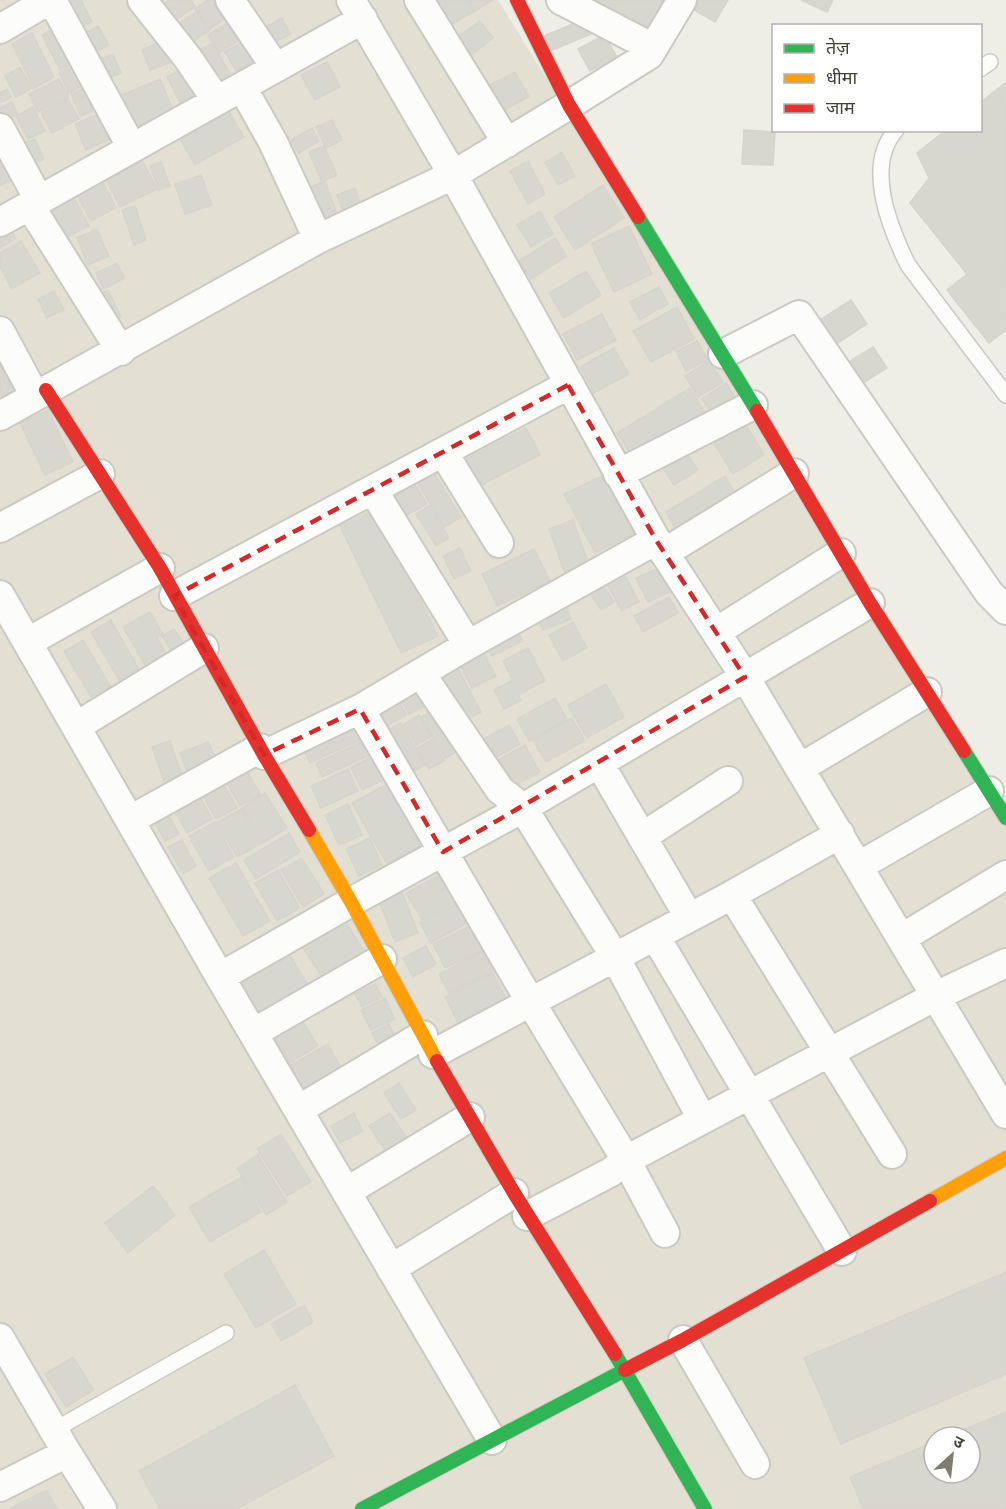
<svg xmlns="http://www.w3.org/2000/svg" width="1006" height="1509" font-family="'DM Sans','Noto Sans Devanagari',sans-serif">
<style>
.residential{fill:#e3e0d3;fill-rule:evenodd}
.building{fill:#d7d6cf;stroke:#d6d4cc;stroke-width:1.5}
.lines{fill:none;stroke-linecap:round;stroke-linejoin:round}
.lane-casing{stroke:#cac9c2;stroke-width:18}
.street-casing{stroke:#cac9c2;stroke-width:32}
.fast-casing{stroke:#ceccbd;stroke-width:16}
.slow-casing{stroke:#ceccbd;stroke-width:16}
.jam-casing{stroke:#ceccbd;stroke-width:16}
.lane{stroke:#fcfcfb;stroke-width:15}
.street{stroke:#fcfcfb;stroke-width:28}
.fast{stroke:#30b455;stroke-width:14}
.slow{stroke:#ff9f0a;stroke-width:14}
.jam{stroke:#e5322d;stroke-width:14}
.marked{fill:none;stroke:#d62828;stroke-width:4.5;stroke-dasharray:12 8;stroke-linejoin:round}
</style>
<rect width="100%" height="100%" fill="#eeede6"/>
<path class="residential" d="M0 0H498L1006 825V1509H0ZM934 1437H970V1473H934Z"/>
<path class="building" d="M73 0H81L92 22 73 31 60 6Z
M169 0H191L195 6 173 23 160 7Z
M208 0H223L232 14 210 29 195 9Z
M431 0H467L474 11 445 29Z
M469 0H493L475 11Z
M587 0H671L647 38Z
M696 0H728L715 22 691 8Z
M801 0H833L827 12Z
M196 12 209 31 182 48 170 30Z
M235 18 246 36 219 53 208 35Z
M282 18 291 34 266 47 258 31Z
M585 19 591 34 545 53 539 38Z
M480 21 493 38 465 60 451 42Z
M61 25 79 61 60 70 42 35Z
M98 26 109 45 87 56 77 38Z
M32 33 54 77 34 88 12 44Z
M604 35 617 57 590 71 578 49Z
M248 38 260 57 236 71 225 52Z
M165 40 174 61 150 70 142 50Z
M212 43 232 77 212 88 193 54Z
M113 54 121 73 104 80 96 61Z
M81 62 91 81 69 93 59 73Z
M327 62 340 87 315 100 301 75Z
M187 66 204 95 182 106 167 77Z
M20 67 32 88 16 97 5 76Z
M515 72 529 97 499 113 486 87Z
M59 79 69 97 38 112 29 94Z
M160 79 173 110 129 130 115 98Z
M1005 83 1006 330 989 343 947 290 967 274 910 203 929 178 917 153 946 130H980V103Z
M89 86 99 108 81 116 71 94Z
M7 89 11 97 0 103V93Z
M68 99 79 119 52 133 41 113Z
M12 102 18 114 5 121 0 108Z
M226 106 244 137 195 165 177 134Z
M33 107 45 131 28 139 16 116Z
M106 111 117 136 86 150 75 124Z
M332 120 342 140 326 148 316 127Z
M312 128 319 141 299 153 291 140Z
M744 130 775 132 773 165 742 164Z
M35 139 44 159 26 166 18 145Z
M324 146 337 175 322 182 309 152Z
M138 152 157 189 120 207 102 171Z
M562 152 575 176 558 185 545 162Z
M12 158 21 175 0 186V164Z
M528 161 545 194 528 204 510 171Z
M161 162 170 186 159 190 150 166Z
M99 175 116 208 91 221 74 189Z
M201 175 212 205 185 214 175 184Z
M325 181 337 213 316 222 303 190Z
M603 185 624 218 575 250 554 217Z
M68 187 89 226 61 240 40 201Z
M355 188 361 205 343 212 337 195Z
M135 206 146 240 134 245 122 210Z
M540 211 553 234 531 247 517 225Z
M629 226 652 274 614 292 591 244Z
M10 227 16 239 0 248V233Z
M97 229 109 256 88 265 77 238Z
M555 238 567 256 531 279 519 261Z
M21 241 40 273 12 289 0 267V253Z
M117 263 125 278 103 289 96 273Z
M586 271 601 295 564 318 549 293Z
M659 287 668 304 640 320 630 302Z
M108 290 121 317 110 323 97 296Z
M54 291 64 310 47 318 38 299Z
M851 300 867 324 833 346 817 322Z
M677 307 694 339 651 362 633 331Z
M602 314 616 340 577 360 563 334Z
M697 341 708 360 686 371 676 351Z
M873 347 887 368 855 388 842 366Z
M614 348 629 374 594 393 580 367Z
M0 351 20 389 3 398 0 393Z
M709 361 723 382 698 397 685 376Z
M726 383 739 403 716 418 702 399Z
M690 388 705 413 633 458 617 433Z
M48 410 73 462 45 475 20 423Z
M741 416 764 455 733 474 709 435Z
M526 428 540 455 474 489 460 462Z
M683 448 698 470 674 485 660 464Z
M432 470 461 517 445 527 416 481Z
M608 473 637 532 595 553 564 494Z
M725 476 738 498 679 534 666 512Z
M413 481 427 504 398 520 385 498Z
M430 505 449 538 436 546 416 514Z
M376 509 438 636 401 653 340 526Z
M573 520 589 564 565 573 549 529Z
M460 548 471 571 454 579 443 556Z
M534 549 550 581 497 606 482 574Z
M659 568 670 592 648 602 636 578Z
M626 577 639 602 622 611 608 586Z
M603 585 614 602 601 610 590 593Z
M669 597 678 613 643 632 634 616Z
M564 602 571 619 543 630 536 614Z
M150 612 163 634 157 637 172 664 151 675 123 627Z
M111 620 139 669 119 680 91 632Z
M573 622 587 648 563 661 549 635Z
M514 625 523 641 492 656 484 640Z
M174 629 189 652 177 660 162 636Z
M83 640 110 686 91 697 64 651Z
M528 648 545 681 520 694 503 661Z
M482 649 496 676 472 688 458 661Z
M455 663 481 712 459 723 434 674Z
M511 681 521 700 504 709 494 690Z
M606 684 624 717 587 738 568 705Z
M415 688 425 706 409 714 400 697Z
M397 698 407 715 383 728 373 711Z
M555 698 567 719 529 741 517 719Z
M438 708 461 749 445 758 421 717Z
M419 715 431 737 416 745 404 724Z
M572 718 585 741 546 762 533 740Z
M401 723 425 765 407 775 383 733Z
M362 724 367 737 310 763 304 750Z
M509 725 520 744 488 762 477 743Z
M370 738 377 752 322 777 316 763Z
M432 739 444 761 429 769 417 748Z
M170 741 184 781 166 787 152 747Z
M208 742 219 765 189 777 180 753Z
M525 745 540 772 508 789 493 763Z
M380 753 391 776 362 790 351 767Z
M243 764 261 795 240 806 223 776Z
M348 769 358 791 321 808 311 786Z
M220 778 237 808 216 819 199 789Z
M394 780 429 841 387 864 352 803Z
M196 790 212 819 187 833 171 804Z
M265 793 287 828 263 843 242 808Z
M348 804 362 835 339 845 325 815Z
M165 808 179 834 165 841 151 816Z
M241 809 261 844 237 857 217 822Z
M215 822 234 857 209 871 189 836Z
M289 833 300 852 256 879 244 860Z
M370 838 382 865 359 876 346 849Z
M182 840 196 866 183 874 168 847Z
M302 858 324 894 303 907 281 870Z
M236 863 270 921 243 936 209 878Z
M452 868 467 895 422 920 406 893Z
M278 870 300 908 277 921 255 883Z
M402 892 418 933 395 942 379 901Z
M464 899 475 919 431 943 420 923Z
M342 916 369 959 328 986 300 943Z
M481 921 493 946 445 968 433 944Z
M426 946 436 964 413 977 403 958Z
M286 949 313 992 264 1023 236 980Z
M488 949 498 969 449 993 439 974Z
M493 973 506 999 458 1023 445 997Z
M375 984 382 997 362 1007 355 994Z
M385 998 395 1019 371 1030 361 1010Z
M300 1017 318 1046 290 1063 272 1034Z
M389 1024 401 1047 384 1055 372 1033Z
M328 1044 347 1079 306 1101 287 1067Z
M399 1083 416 1110 401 1119 384 1093Z
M354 1113 363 1131 340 1143 331 1126Z
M390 1113 411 1144 390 1158 369 1126Z
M281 1134 311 1182 287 1196 257 1149Z
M258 1155 287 1202 266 1215 237 1168Z
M241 1177 261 1212 210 1242 189 1207Z
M153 1186 175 1215 128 1253 105 1223Z
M264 1250 296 1304 256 1328 224 1274Z
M1006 1272V1374L841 1444 804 1358Z
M304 1305 313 1322 281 1341 271 1324Z
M73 1357 94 1390 66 1407 45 1374Z
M295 1385 334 1456 237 1509H160L139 1471Z
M1006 1412V1509H863L850 1477 934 1442V1473H970V1437H946Z
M47 1490 57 1509 10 1508Z"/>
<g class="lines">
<g class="lane-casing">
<path id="lane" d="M980 69 990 62
M896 130C864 166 890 228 908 265L1006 395
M54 1430 226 1333"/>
</g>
<g class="street-casing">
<path id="street" d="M52 0 132 148
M142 0 187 57 217 101
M230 0 276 68
M351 0 453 175 656 540 745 677 1006 1114
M419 0 507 143
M561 0 653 48
M0 29 49 0
M242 87 273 142 318 239
M0 128 39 200
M30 206 121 351
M0 222 363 19
M0 331 35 396
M723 354 799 315 989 593 1006 610
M0 416 318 239 453 175 569 105 649 55 682 0
M443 452 499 543
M618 474 753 405
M373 490 468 645
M0 528 100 474
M664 553 794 473
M0 595 220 977 492 1440
M174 596 568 385
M716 632 841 553
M28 642 160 568
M421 674 500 790 523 808 615 957 702 1119
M360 709 530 1001 626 1160 611 1172 527 1216
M77 726 204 648
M264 755 360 709 468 645 656 540
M599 763 689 917
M800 768 927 692
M130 820 260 748
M642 837 728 781
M859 866 989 791
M732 895 892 1154
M655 936 842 1251
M902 938 1006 875
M220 977 351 902 523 808 870 603
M253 1033 382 959
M433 1054 732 895 840 834
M298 1110 423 1035
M346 1192 470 1117
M665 1233 626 1160 936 996 1006 963
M391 1269 514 1193
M0 1338 67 1453 102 1509
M683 1340 755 1464
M0 1487 67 1453"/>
</g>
<g class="fast-casing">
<path id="fast" d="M638 217 757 411
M964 751 1006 818
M615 1354 705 1509
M362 1509 625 1370"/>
</g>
<g class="slow-casing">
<path id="slow" d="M309 830 351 902 437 1061
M930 1201 1006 1158"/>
</g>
<g class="jam-casing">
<path id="jam" d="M517 0 569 105 638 217
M46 390 160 568 264 755 309 830
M757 411 870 603 964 751
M437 1061 514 1193 615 1354
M625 1370 683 1340 930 1201"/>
</g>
<use href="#lane" class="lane"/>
<use href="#street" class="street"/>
<use href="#fast" class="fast"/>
<use href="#slow" class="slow"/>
<use href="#jam" class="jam"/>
</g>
<path class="marked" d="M568 385 656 540 745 677 443 852 360 709 264 755 174 596Z"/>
<rect x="772" y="24" width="210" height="108" fill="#ffffff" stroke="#b4b2ad" stroke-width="1.5"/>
<rect x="784" y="44" width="30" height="9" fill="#30b455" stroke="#b4b2ad" stroke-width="1.5"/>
<text x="826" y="54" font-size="18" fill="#433f33">तेज़</text>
<rect x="784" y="74" width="30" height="9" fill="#ff9f0a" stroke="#b4b2ad" stroke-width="1.5"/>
<text x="826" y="84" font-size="18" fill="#433f33">धीमा</text>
<rect x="784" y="104" width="30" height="9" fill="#e5322d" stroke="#b4b2ad" stroke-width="1.5"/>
<text x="826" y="114" font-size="18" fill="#433f33">जाम</text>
<g transform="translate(952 1455) rotate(27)"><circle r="28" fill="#ffffff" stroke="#b4b2ad" stroke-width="1.5"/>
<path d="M0-4.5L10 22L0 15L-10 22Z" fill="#7f7c72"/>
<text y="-9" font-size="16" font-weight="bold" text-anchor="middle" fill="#433f33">उ</text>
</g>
</svg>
